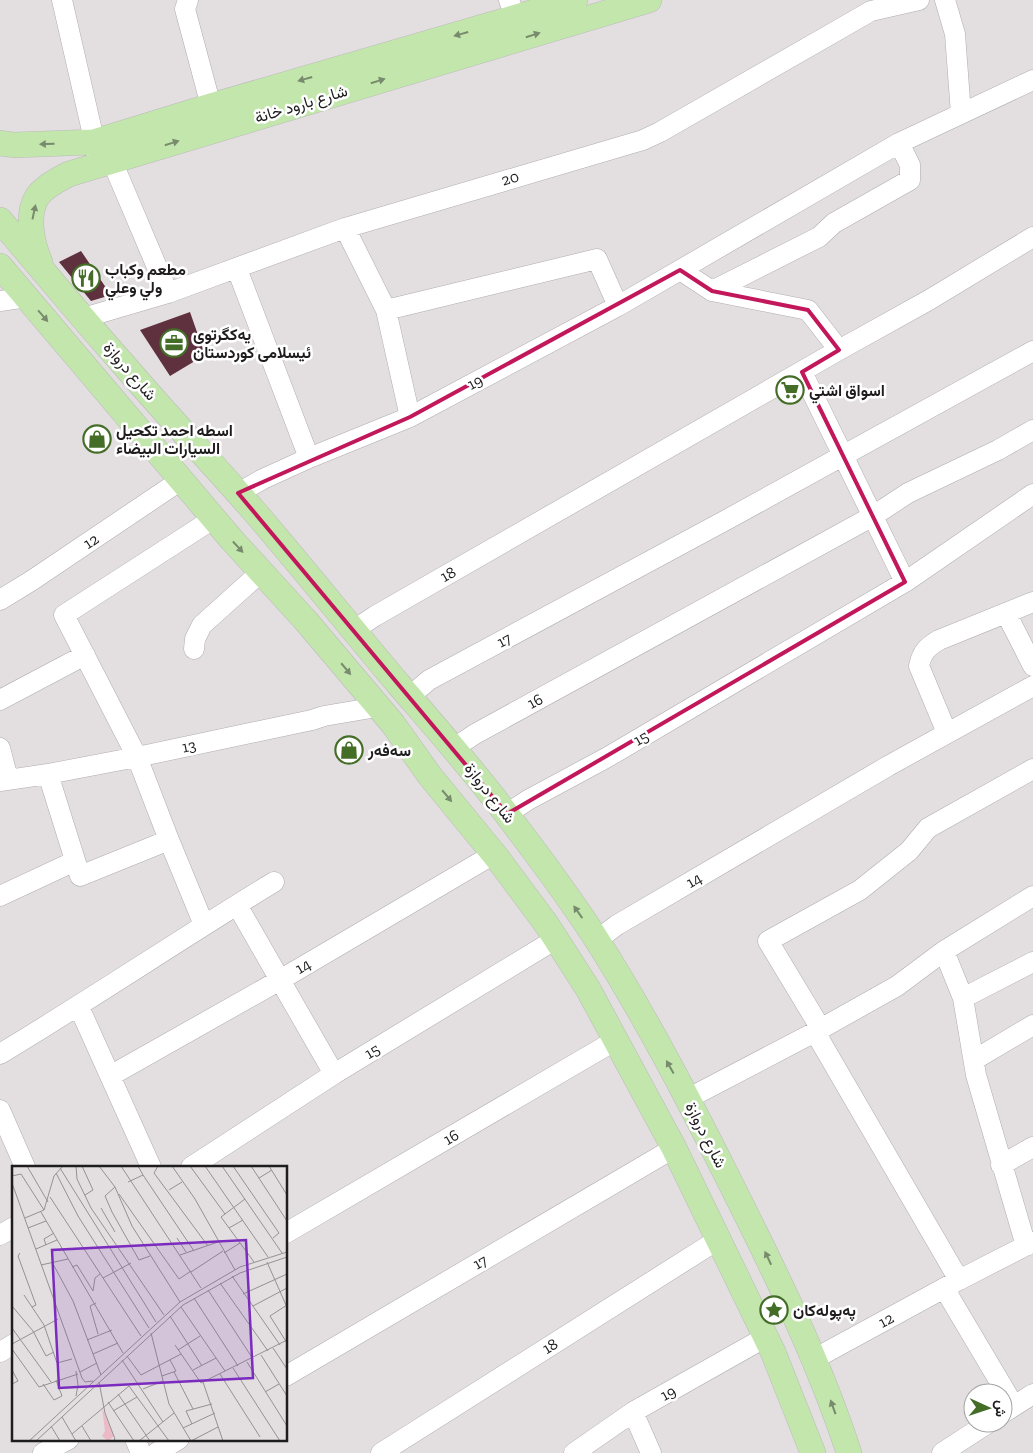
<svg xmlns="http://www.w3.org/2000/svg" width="1033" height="1453" font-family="'Zilla Slab',Vazirmatn,serif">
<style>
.building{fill:#5f303e}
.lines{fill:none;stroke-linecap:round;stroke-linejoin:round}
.minor-casing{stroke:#b1acad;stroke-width:21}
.major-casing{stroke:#bcbbbb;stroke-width:26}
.minor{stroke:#fff;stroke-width:20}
.major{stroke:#c2e6ac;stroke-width:25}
.oneway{fill:#788b6c}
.marked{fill:none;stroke:#c2185b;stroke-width:4;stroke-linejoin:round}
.labels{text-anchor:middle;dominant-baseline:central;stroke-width:5;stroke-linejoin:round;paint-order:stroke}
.street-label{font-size:16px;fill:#1e1c1d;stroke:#fff}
.poi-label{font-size:16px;font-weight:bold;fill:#1e1c1d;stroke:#fff;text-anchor:start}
.inset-road{fill:none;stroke:#949192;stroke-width:1}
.view{fill:#7b2cbf;fill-opacity:0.15;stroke:#7b2cbf;stroke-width:2.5}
.inset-edge{fill:none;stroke:#1e1c1d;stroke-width:2.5}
</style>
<rect width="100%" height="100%" fill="#e3dfe0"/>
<path class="building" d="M81 251 111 295 91 301 59 262Z
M190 312 205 355 170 376 140 330Z"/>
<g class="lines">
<g class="minor-casing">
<path id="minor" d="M62 0 98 157
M188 0 185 9 211 106
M509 0 516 19
M945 0 955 34 961 114
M112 161 168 293
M345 228 386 310 410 417
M237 269 309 458
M680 270 712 291 808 310 839 350
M712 291 819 237 834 223 910 180V165L899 143
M0 301 27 297
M386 310 597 259 618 306
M83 318 168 293 345 228 643 140 660 132 871 11 919 0
M802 372 905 582
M238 493 263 479 309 458 410 417 618 306 899 143 1033 80
M0 600 31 581 181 480
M1006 613 1033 666
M354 630 375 616 839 350 929 300 1033 237
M194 649 195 639 202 625 261 572
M409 697 429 680 728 519 1033 351
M0 700 85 655
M947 733 919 666C922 652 927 647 939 640L1033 602
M0 748 8 779
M454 748 475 734 873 516 908 493 998 450 1033 430
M48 774 80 876 169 840
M0 781 48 774 137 757 312 720 324 716 377 707
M507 814 528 800 606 758 905 582 1033 494
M0 896 75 861
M237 905 334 1074
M204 925 169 840 137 757 64 615 213 519
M597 940 617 925 888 766 1033 686
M944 951 963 998 976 1075 1026 1246
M963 998 1033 962
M79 1007 151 1167
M821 1029 768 941 860 890 909 851 928 828 1033 769
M815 1032 959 1280
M0 1054C93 998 182 938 274 882
M974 1060 1033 1025
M110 1076 280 980 494 854
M687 1099 815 1032 897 986 944 951 1033 896
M0 1110 25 1167
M1001 1165 1033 1147
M191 1167 334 1074 556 939
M286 1233 616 1040
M0 1235 14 1227
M944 1288 1014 1406
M0 1352 14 1344
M814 1359 959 1280 1033 1242
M286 1376 674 1148
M633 1412 651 1453
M1003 1413 1033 1394
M135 1439 141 1453
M43 1453 69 1439
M156 1453 179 1439
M381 1453 719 1239
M574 1453 633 1412 766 1337
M942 1453 988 1423"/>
</g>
<g class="major-casing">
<path id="major" d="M0 143 14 145 94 142 211 106 575 0
M0 220C41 268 81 317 123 364 166 414 211 462 254 511 304 569 351 628 400 686 438 730 476 773 511 820 540 858 569 897 595 937 648 1020 693 1108 737 1196 779 1280 820 1364 849 1453
M40 262C32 244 26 215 37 197 43 188 59 179 69 174L649 0
M0 266 232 540 306 621 393 724 430 776 498 859 547 925 588 989 674 1148 773 1352 813 1453"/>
</g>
<use href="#minor" class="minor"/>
<use href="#major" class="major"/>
</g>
<defs><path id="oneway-solid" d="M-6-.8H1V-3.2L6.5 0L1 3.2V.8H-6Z" transform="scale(1.25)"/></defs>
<g class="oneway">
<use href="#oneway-solid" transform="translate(461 34) rotate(164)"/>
<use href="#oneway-solid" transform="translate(533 35) rotate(-17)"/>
<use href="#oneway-solid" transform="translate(305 79) rotate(164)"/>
<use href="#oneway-solid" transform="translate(378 81) rotate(-17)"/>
<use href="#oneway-solid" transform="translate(172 143) rotate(-17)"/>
<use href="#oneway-solid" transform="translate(47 144) rotate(178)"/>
<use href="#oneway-solid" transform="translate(34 212) rotate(-78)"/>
<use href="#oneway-solid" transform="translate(43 316) rotate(49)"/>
<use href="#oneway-solid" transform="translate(238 547) rotate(47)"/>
<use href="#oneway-solid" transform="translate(346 669) rotate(50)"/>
<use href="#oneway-solid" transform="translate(447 796) rotate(50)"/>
<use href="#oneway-solid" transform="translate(578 912) rotate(-125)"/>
<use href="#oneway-solid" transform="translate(670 1067) rotate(-119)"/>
<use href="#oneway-solid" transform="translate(768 1258) rotate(-115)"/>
<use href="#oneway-solid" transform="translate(833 1407) rotate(-110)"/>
</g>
<path class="marked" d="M680 270 712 291 808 310 839 350 802 372 905 582 507 814 238 493 410 417Z"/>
<defs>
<g id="restaurant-ring" transform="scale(1.4375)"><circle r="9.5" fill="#fff" stroke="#446d28" stroke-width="1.5"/><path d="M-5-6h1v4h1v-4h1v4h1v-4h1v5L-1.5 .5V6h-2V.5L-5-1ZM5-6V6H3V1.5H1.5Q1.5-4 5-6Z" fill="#446d28"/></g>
<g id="office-ring" transform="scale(1.4375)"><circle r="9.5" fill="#fff" stroke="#446d28" stroke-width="1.5"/><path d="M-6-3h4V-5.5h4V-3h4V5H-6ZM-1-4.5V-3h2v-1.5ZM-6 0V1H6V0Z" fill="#446d28"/></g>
<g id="supermarket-ring" transform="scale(1.4375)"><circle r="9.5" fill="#fff" stroke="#446d28" stroke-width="1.5"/><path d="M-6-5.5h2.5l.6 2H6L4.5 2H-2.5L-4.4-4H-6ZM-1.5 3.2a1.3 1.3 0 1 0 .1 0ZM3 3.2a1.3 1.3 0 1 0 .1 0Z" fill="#446d28"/></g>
<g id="shop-ring" transform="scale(1.4375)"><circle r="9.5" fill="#fff" stroke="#446d28" stroke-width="1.5"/><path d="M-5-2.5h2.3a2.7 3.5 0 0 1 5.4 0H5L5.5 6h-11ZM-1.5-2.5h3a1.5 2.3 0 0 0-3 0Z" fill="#446d28"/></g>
<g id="sight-ring" transform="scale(1.4375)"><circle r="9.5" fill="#fff" stroke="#446d28" stroke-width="1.5"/><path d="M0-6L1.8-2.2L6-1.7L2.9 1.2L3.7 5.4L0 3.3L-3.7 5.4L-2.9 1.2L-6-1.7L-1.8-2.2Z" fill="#446d28"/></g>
</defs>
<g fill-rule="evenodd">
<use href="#restaurant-ring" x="86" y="278"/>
<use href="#office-ring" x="174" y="343"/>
<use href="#supermarket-ring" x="790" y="390"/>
<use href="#shop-ring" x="97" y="439"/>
<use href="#shop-ring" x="349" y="750"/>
<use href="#sight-ring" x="774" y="1310"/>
</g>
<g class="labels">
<g class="street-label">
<text transform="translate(301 104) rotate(-17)">شارع بارود خانة</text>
<text transform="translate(510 178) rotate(-17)">20</text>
<text transform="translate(130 371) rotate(49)">شارع دروازة</text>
<text transform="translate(475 382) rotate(-28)">19</text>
<text transform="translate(91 541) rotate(-34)">12</text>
<text transform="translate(448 574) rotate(-30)">18</text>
<text transform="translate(504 640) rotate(-28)">17</text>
<text transform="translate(535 701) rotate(-29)">16</text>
<text transform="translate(641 738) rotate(-30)">15</text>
<text transform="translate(189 746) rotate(-12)">13</text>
<text transform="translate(490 793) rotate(52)">شارع دروازة</text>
<text transform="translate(694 880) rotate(-30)">14</text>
<text transform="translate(303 966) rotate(-30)">14</text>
<text transform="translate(372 1051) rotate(-31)">15</text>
<text transform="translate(706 1135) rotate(63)">شارع دروازة</text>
<text transform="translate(451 1137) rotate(-30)">16</text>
<text transform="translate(480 1262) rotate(-30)">17</text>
<text transform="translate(886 1320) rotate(-28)">12</text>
<text transform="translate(550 1346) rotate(-32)">18</text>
<text transform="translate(668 1393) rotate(-29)">19</text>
</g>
<g class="poi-label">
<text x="105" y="269">مطعم وكباب<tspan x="105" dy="18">ولي وعلي</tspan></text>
<text x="193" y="334">یەکگرتوی<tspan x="193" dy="18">ئیسلامی کوردستان</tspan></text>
<text x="809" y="390">اسواق اشتي</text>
<text x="116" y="430">اسطه احمد تكحيل<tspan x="116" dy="18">السيارات البيضاء</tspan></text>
<text x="368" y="750">سەفەر</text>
<text x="793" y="1310">پەپولەکان</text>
</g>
</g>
<g transform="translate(12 1166)">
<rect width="275" height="275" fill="#e3dfe0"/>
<path d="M90 242 102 270 96 275 90 270 93 265Z" fill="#ecb9c6"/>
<path class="inset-road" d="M15 0 36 36M64 0 65 13 79 42 152 149M70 0 81 24 73 29M87 0 103 21 120 60 168 136M109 0 189 122M146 0 142 7 196 80M160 0 183 33 223 104M178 0 213 48M193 0 256 91M210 0 270 87M221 0 267 67 261 72M239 0 275 55M257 0 275 29M48 2 144 156M44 7 66 50 137 162M131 9 182 85M0 10 9 8 32 44M247 12 260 4M116 16 131 9 126 0M0 17 70 212 73 216 81 215M103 21 93 30 100 46 127 94 138 90M157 24 170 16M107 28 167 113 179 105M38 31 129 170M233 33 209 51 242 96M89 42 103 66M29 46 111 187M13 52 32 44 42 10 51 0M16 62 34 55M217 62 231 54M165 72 174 86M34 79 32 73 42 67M24 83 45 74M8 87 6 90 24 139 20 141M212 87 228 77M168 89 206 76M40 96 61 135 89 209M255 96 274 139M29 99 56 93M60 101 65 99 81 125M179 106 211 85M220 110 268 179M91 112 119 97M208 117 256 185M196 124 241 193M81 125 83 112 88 108M231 128 275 108M12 129 32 159 45 197 60 193M182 132 226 200M84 137 78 140 86 168M275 139 258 150 275 177M0 140 21 165 34 190 42 186M241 140 275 122M169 141 213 205M158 150 190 200M0 162 39 216M139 167 157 238 179 275 206 261M75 174 100 164M0 178 46 153M163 179 189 217 275 174M261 182 275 203M0 183 27 221 66 208M166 184 188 170M81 188 106 177M249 189 275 230M115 190 129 209 169 188M110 194 151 256M235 196 275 260M221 202 268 275M0 204 6 215 0 218M181 204 204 192M68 206 85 197M162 206 181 243M208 208 248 271M150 210 164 205 158 194M87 216 93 247 103 273 101 275M191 216 211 275M31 218 42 234 50 230 44 214M131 223 151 215M253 226 267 218M106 228 138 275M64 230 66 219 64 205M96 236 122 275M101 245 125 231M50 251 64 275M180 258 174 245 200 238M39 260 48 275M70 260 79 275M171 262 203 247M60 268 117 220 157 275M17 275 168 136 228 101 275 86M24 275 171 139 228 107 275 91M127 275 162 247"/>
<path class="view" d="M234 74 241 212 47 222 40 84Z"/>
<rect width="275" height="275" class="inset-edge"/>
</g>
<g transform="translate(988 1408) rotate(93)"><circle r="24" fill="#ffffff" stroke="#a5a4a5"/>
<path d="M0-4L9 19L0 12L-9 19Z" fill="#446d28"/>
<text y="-8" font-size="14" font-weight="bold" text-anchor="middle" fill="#1e1c1d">ش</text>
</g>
</svg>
